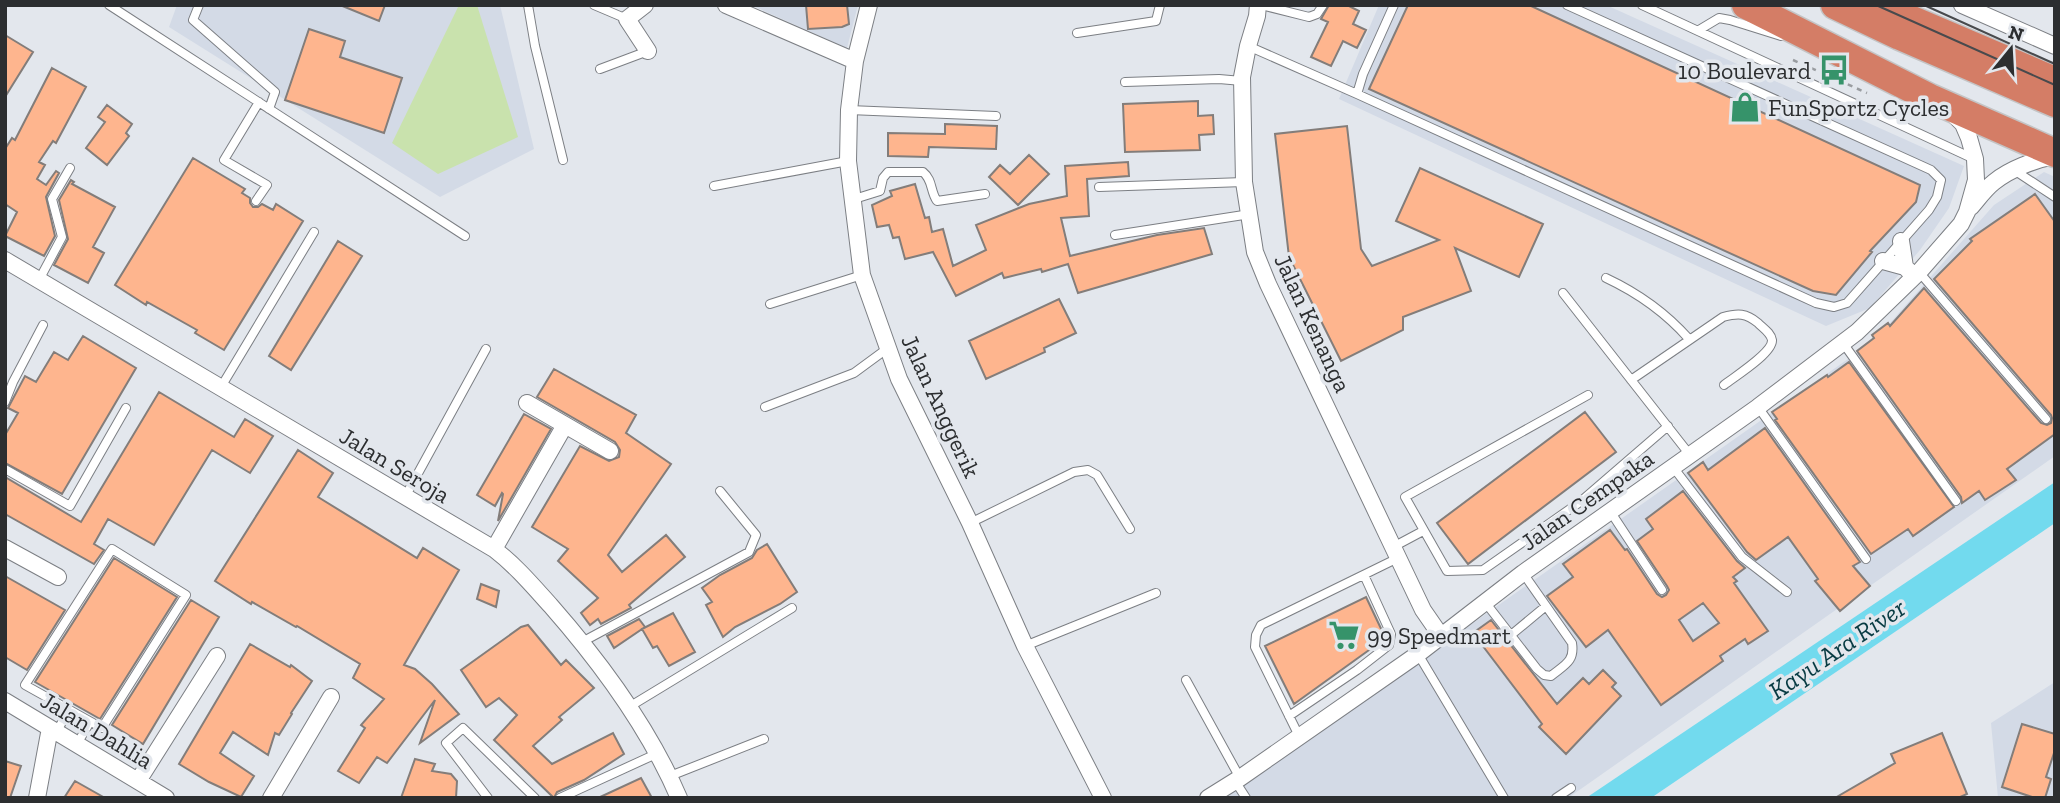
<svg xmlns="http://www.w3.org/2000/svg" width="2060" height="803" font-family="'Zilla Slab',serif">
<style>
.built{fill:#d3dae6}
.green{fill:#c9e2ad}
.water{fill:#72daee}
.building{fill:#feb58e;stroke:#837d7a;stroke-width:2;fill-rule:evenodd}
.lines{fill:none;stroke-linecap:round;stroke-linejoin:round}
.lane-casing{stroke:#7c7f84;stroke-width:10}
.street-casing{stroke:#7c7f84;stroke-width:18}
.highway-casing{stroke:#c4c4c5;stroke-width:31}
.path{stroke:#999ca0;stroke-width:2.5;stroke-dasharray:5 5;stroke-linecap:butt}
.lane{stroke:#fff;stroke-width:8}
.street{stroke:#fff;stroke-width:16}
.highway{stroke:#d47d66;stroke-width:28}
.tram{stroke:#484a4d;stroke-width:2}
.labels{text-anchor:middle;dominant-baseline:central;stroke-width:7;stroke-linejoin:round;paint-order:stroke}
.poi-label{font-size:24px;fill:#2c2e30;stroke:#e3e7ed;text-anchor:start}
.street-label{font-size:24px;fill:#2c2e30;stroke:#e3e7ed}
.water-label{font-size:26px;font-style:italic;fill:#083b43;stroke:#e3e7ed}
</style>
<rect width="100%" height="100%" fill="#e3e7ed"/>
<path class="built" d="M177 5H500L534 149 440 197 169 27Z
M751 5H858L847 48Z
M1379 5H1606L1964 166 1949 208 1920 250 1870 308 1826 326 1339 99Z
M2044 172 2055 177V456L1568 798H1222L1253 778 1875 340 1994 205Z
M2055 682V798H1998L1991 723Z"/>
<path class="green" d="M459 5H477L518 137 438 174 392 143Z"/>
<path class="water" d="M2055 482V523L1651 798H1586Z"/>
<path class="building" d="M340 5H385L379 21Z
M806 5H847L849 24 842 27 808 29Z
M1329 5H1347L1359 11 1353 24 1366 30 1357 48 1343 41 1331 66 1311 57 1328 22 1321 19Z
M1408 5H1529L1920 185 1916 202 1870 251 1872 252 1836 295 1813 291 1369 89Z
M309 29 345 41 340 57 402 78 384 133 285 100Z
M5 35 33 52 5 97Z
M52 68 86 87 56 143 53 141 39 162 45 165 37 179 46 185 56 171 59 173 46 197 55 236 44 256 5 236 17 212 5 204V149L12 138 15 140Z
M1198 101V116L1213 115 1214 134 1199 135 1200 150 1125 152 1123 104Z
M107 105 132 124 126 133 129 136 107 165 86 148 105 122 98 117Z
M945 124 997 126 996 149 929 147 928 157 888 156V133L945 134Z
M1347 126 1361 249 1372 266 1439 240 1396 221 1420 168 1543 224 1519 277 1455 248 1471 291 1403 317V330L1341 361 1289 257 1275 134Z
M1029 155 1049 174 1018 205 989 177 1000 165 1010 174Z
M193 158 245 189 242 193 250 198V203L253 207H258L262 204 273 210 276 204 303 221 224 350 195 333 197 330 147 302 146 305 115 285Z
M1128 162 1129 176 1087 179 1089 216 1061 218 1070 256 1157 235 1204 228 1212 254 1078 293 1068 264 1042 272 1041 269 1004 278 1002 273 956 296 933 252 905 259 899 237 893 238 889 225 877 227 872 205 892 196 890 191 915 184 925 218 929 217 932 232 943 229 953 266 986 250 976 225 1029 204 1067 196 1065 166Z
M71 180 74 182 72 184 115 207 93 247 104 253 88 283 54 265 68 239 59 200Z
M2035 194 2055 222V434L2007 469 2016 480 1985 500 1979 491 1962 503 1961 497 1857 351 1874 338 1872 335 1888 323 1890 326 1924 288 2041 423 2047 425 2051 423 2052 418 2051 415 1934 279 1972 241 1970 239Z
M338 241 362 256 291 370 269 356Z
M1059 299 1076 333 1044 348 1045 352 986 379 969 341Z
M83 336 136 368 62 494 5 463V435L18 413 8 408 25 376 36 382 54 352 68 360Z
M1849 362 1954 507 1913 536 1908 529 1871 554 1775 420 1777 419 1772 412 1827 375 1828 377Z
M554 369 636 415 626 433 671 464 608 555 622 572 666 535 685 557 629 605 631 608 601 624 598 619 590 625 581 613 598 598 558 561 568 549 532 527 580 446 609 461 619 457 620 450 615 442 537 397Z
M159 392 234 437 245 419 273 436 250 473 212 450 154 545 108 519 94 544 104 550 94 564 5 514V477L81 522Z
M1585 412 1616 452 1468 564 1437 523Z
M524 414 551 429 498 521 503 494 502 493 495 506 477 495Z
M1765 428 1860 562 1853 566 1870 586 1840 611 1815 581 1818 579 1788 537 1756 560 1747 552 1688 473 1703 462 1708 470Z
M298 450 333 473 318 497 417 558 423 548 459 570 404 665 415 669 432 684 459 714 420 743 435 700 387 763 377 757 359 783 338 771 365 728 361 725 384 699 353 678 360 664 297 626 296 627 252 602 251 604 215 581Z
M1683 491 1737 561 1745 568 1733 577 1737 581 1734 583 1768 631 1748 644 1745 639 1720 656 1723 661 1661 705 1608 630 1586 647 1547 596 1573 577 1563 564 1610 530 1625 550 1627 549 1657 594 1662 597 1666 595 1669 590 1667 586 1637 541 1653 529 1646 519ZM1703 603 1719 623 1693 641 1679 620Z
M767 544 797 592 780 604 735 627 723 637 706 605 712 602 702 588 720 575 752 558 757 550Z
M114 558 177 597 100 719 35 682Z
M5 576 65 610 27 670 5 657Z
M481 584 499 591 496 607 477 599Z
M1366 597 1384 635 1383 640 1294 704 1265 646Z
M191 600 219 617 143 744 112 725Z
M673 613 695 652 669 666 657 646 653 648 642 629Z
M639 619 645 627 614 648 607 636Z
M1491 620 1557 704 1583 678 1589 684 1603 670 1616 683 1612 687 1621 696 1566 754 1539 727 1542 724 1473 633Z
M528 625 561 665 566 660 594 688 559 717 562 720 533 746 552 764 613 733 624 754 584 780 557 792 554 798 494 740 517 715 499 698 486 707 461 670 521 627Z
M250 644 290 667 291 665 312 681 291 713 292 714 279 735 275 733 268 755 233 732 220 753 254 776 241 797 209 782 179 764Z
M2022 724 2055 734V750L2046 777 2051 779 2045 798H2035L2002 787Z
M1942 733 1967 794 1958 798H1835L1895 763 1891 754Z
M415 759 435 764 432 771 451 774 457 781 456 798H401Z
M5 761 21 766 10 798H5Z
M641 778 652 798H598Z
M75 781 105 798H64Z"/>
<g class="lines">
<g class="lane-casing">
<path id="lane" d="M109 5 465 236
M199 5 193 20 275 92 269 109
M528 5 535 46 563 160
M594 5 627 19
M1261 5 1309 17 1317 14 1323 5
M1642 5 1972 158
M1699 30 1719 18 1730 20 1781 36
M1077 33 1156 21 1160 5
M1248 46 1357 94 1816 303 1834 307 1847 303 1929 210 1937 197 1941 180 1931 170 1567 5
M600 69 648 51
M1125 82 1219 79 1242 81
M1357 94 1363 74 1394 5
M849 110 996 116
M2014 170 2055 197
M714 186 848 161
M1099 187 1244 182
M851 200 880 191 883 178 888 172H923C933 180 930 191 937 201L985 194
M256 201 267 185 224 160 259 102
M1115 235 1250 214
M1919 272 2046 419
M1606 278C1638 293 1666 313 1689 339
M39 280 62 237 52 199 70 168
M1563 293 1690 455
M770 304 862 275
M1843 343 1956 501
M1631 380 1723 317C1738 313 1746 313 1758 323 1763 328 1771 333 1772 340 1773 353 1734 377 1724 385
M221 387 314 232
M1588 395 1405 497 1447 571 1483 570 1580 502 1668 426
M5 402 13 382 43 325
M765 407 854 373 888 348
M1758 407 1866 559
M1673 467 1742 557 1787 592
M5 469 70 506 126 408
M405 497 486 349
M1610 511 1662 590
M970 523 1074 472 1088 470 1097 475 1130 529
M1393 547 1423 531
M112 549 186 595 102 728 25 685Z
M1485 602 1537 669 1544 675 1551 676C1564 665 1575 662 1572 643L1523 573
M1511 635 1546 606
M582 642 749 552 756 535 720 491
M1025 646 1156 593
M1418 654 1504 798
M1186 680 1240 778
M629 707 792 608
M1289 716 1357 670 1389 645 1391 634 1364 575
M56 732 69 711
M1299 736 1255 647 1256 635 1261 625 1398 558
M77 744 90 722
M670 776 764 739
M1235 781 1246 798
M488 798 446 743 463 728 535 798
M560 798 656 754
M1556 798 1571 788"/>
</g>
<g class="street-casing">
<path id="street" d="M645 5 627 19 648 51
M726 5 855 61
M869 5 855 61 849 110 848 161 862 275 899 379 970 523 1025 646 1103 798
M1258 5 1257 16 1248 46 1242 77 1244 182 1255 252 1268 284 1393 547 1423 610 1441 636
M1962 5 2055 46
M1971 207C1978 199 1985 189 1994 182 2010 169 2034 160 2055 156
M1901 241 1905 267
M5 260 494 549C516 566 532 585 551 606 601 663 649 728 679 798
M1883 261 1905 267 1914 276
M527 403 610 451
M5 548 58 577
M494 549 565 425
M5 701 166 798
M138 781 217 656
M37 798 50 728
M271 798 331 697
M1208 798 1240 778 1418 654 1523 573 1758 407 1857 332 1919 272 1961 224 1967 212 1976 180 1975 159 1969 138 1963 124 1952 113"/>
</g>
<g class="highway-casing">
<path id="highway" d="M1746 5 1930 98 2055 153
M1835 5 1900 36 2055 103
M1877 5 2055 81"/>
</g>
<path class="path" d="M1793 60 1867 93"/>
<use href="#lane" class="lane"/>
<use href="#street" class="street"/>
<use href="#highway" class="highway"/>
<path class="tram" d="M1876 5 2055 85
M1924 5 2055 64"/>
</g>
<defs>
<g id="bus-bare" transform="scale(2.415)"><path d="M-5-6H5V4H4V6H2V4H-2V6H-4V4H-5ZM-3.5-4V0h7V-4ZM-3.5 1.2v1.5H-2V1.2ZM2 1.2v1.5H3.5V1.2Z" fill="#36936a" stroke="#e3e7ed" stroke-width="2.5" paint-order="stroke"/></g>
<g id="shop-bare" transform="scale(2.415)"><path d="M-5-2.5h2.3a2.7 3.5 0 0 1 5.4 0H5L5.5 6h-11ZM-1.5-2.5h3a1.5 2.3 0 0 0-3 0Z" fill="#36936a" stroke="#e3e7ed" stroke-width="2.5" paint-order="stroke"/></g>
<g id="supermarket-bare" transform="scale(2.415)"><path d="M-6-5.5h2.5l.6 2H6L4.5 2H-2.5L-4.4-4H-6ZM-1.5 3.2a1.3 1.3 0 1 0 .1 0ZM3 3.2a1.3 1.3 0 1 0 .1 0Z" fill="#36936a" stroke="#e3e7ed" stroke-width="2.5" paint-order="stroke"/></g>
</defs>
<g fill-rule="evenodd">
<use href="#bus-bare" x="1834" y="70"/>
<use href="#shop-bare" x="1745" y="107"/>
<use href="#supermarket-bare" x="1344" y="635"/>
</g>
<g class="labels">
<g class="poi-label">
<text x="1811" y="70" text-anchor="end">10 Boulevard</text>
<text x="1768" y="107">FunSportz Cycles</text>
<text x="1367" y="635">99 Speedmart</text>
</g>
<g class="street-label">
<text transform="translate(1313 323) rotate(65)">Jalan Kenanga</text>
<text transform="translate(941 406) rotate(65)">Jalan Anggerik</text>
<text transform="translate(395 465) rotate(31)">Jalan Seroja</text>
<text transform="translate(1587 500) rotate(-35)">Jalan Cempaka</text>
<text transform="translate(97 730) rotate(31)">Jalan Dahlia</text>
</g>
<g class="water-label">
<text transform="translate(1837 649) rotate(-34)">Kayu Ara River</text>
</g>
</g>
<rect width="2060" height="803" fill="none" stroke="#2c2e30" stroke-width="14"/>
<g transform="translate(2011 49) rotate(18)" stroke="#e3e7ed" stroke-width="5" paint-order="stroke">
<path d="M0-5L12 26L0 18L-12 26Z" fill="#2c2e30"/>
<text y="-10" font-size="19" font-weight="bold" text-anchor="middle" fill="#2c2e30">N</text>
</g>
</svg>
